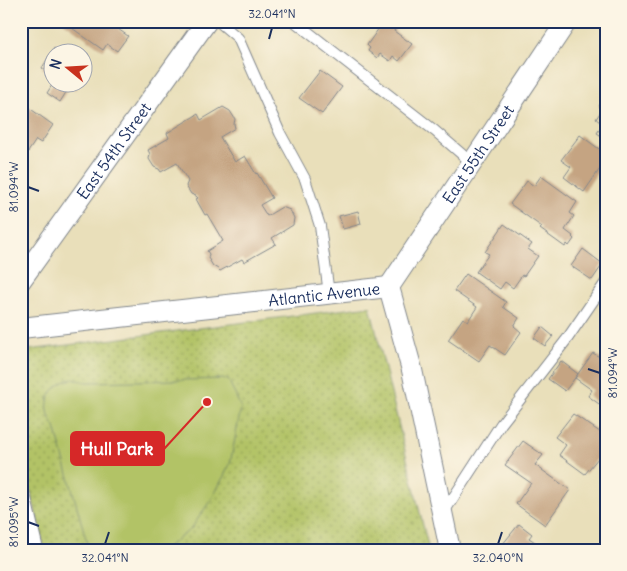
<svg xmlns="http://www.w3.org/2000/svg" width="627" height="571" font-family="Delius,sans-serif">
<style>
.park{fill:url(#park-dots);stroke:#667962}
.pitch{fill:#b2c366;stroke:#667962}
.building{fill:#c5a482}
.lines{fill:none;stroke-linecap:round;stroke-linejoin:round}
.service-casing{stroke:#82878c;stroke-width:12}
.minor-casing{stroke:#82878c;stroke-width:22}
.service{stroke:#fff;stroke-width:10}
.minor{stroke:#fff;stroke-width:20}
.ticks{fill:none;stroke:#1b2f5e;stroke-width:2}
.labels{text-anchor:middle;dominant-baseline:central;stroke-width:5;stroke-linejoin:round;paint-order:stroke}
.street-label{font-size:16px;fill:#1b2f5e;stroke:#fcf5e5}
.leader{fill:none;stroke:#d62828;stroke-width:2}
.callout-dot{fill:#d62828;stroke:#fcf5e5;stroke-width:2}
.callout{fill:#d62828;stroke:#d62828;stroke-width:2}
.callout-label{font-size:18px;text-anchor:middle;font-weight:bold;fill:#fff}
.neatline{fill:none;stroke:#1b2f5e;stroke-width:2}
.ticks-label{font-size:12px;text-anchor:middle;fill:#1b2f5e}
</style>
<defs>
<pattern id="park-dots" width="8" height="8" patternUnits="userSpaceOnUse" patternTransform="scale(1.25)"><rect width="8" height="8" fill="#b2c366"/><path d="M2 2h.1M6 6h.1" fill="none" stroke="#909f57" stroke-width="1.8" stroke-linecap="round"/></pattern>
</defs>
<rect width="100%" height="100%" fill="#fcf5e5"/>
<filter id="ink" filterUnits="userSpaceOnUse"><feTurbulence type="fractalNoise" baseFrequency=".02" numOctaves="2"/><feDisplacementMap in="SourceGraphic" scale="10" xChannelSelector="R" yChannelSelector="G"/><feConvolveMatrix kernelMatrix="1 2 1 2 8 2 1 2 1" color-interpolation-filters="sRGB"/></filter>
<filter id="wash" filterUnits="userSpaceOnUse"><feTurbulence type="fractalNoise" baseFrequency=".0096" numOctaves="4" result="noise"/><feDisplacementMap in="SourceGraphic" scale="20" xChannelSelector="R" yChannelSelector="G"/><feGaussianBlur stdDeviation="1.12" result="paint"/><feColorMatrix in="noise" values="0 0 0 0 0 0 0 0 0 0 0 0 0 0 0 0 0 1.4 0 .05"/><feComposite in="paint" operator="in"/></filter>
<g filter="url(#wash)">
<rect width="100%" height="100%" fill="#e9dfba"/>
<path class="park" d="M370 306 429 550H45L21 452V351Z"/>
<path class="pitch" d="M72 379 87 382 228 379 241 408 230 464 214 495 191 529 163 550H89L55 427C41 407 47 386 72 379Z"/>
<g id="blocks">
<path class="building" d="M62 21H124L118 29 128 36 117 51 107 44 103 50Z
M384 21H390L397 26 394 31 412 44 399 61 393 56 390 61 380 54 377 58 368 51 370 48 367 45Z
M54 48 62 52H52V75L42 68Z
M320 71 342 87 322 114 299 98Z
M54 82H79L75 90 70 86 60 102 47 93Z
M604 100 606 102V139L597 133 603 124 596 119 603 108 599 106Z
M21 102 53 125 41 143 36 140 28 152 21 148Z
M223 107 230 111 235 119 234 124 235 128 220 137 235 162 245 156 256 174 257 173 272 198 260 205 267 216 282 207 290 210 294 218 293 225 272 238 276 244 244 262 242 259 220 271 218 269 213 266 208 258 209 254 207 251 223 241 207 214 205 215 196 199 198 198 196 196 191 194 186 186 188 181 177 163 161 172 159 169 154 167 149 159 150 154 148 150 169 138 167 133 198 114 201 120Z
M580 135 606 154V160L584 192 564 177 571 167 561 160Z
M541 176 577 202 570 213 574 216 565 230 573 236 572 237 574 239 569 246 567 244 565 247 540 229 542 227 510 204 527 181 534 186Z
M358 211 361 224 343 229 339 216Z
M504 224 532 244 528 249 538 256 524 276 522 275 513 288 505 282 500 289 476 272 489 254 485 252Z
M583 249 603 264 592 280 571 266Z
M466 274 506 302 503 307 519 318 514 326 521 332 505 355 490 345 479 361 448 340 463 318 468 321 477 307 454 291Z
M542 327 553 336 545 346 534 338Z
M593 353 606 361V409L588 396 592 390 575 378Z
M561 361 578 374 565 391 548 379Z
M573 414 606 436V444L601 451 603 452 585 474 559 455 566 445 555 437Z
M523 441 543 455 535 465 570 490 545 525 516 504 531 483 505 465Z
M519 524 532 534 529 538 541 546 538 550H498Z"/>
</g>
</g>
<g filter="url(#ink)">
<use href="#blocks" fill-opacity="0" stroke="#82878c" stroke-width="1"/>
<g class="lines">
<g class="service-casing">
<path id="service" d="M218 21 238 38 280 133 305 179 320 226 329 294
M294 21 435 131 472 163
M444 512 501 424 567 339 606 282"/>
</g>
<g class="minor-casing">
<g id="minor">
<path id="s1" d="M21 280 207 21"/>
<path id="s2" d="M389 287 567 21"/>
<path d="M389 287 412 370 450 550"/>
<path id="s3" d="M21 328 389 287"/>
<path d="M21 499 33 550"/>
</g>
</g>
<use href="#service" class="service"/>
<use href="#minor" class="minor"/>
</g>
</g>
<path class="ticks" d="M269 39 272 28M28 187 39 191M588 369 600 373M28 522 39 526M105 544 109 532M498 544 502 532"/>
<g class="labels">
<g class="street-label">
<text stroke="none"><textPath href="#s1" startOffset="159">East 54th Street</textPath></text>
<text stroke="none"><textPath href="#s2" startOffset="160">East 55th Street</textPath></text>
<text stroke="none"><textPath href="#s3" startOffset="305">Atlantic Avenue</textPath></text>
</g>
</g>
<path class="leader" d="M207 402L164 449"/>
<circle class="callout-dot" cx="207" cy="402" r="5"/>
<rect class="callout" x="71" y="432" width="93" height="33" rx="5"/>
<g class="callout-label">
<text x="117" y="455">Hull Park</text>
</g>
<rect width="627" height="571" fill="none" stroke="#fcf5e5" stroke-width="55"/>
<g transform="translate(68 68) rotate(288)"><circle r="24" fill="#fcf5e5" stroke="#a2a6af"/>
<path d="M0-4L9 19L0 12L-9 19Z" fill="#c8321e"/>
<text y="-8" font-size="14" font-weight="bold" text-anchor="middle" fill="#1b2f5e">N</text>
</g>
<rect x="28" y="28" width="572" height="516" class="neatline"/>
<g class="ticks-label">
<text x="272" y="18">32.041°N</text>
<text transform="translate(14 187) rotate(-90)" y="4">81.094°W</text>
<text transform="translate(613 373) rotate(-90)" y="4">81.094°W</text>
<text transform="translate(14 522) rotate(-90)" y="4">81.095°W</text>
<text x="105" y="562">32.041°N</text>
<text x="498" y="562">32.040°N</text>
</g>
</svg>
